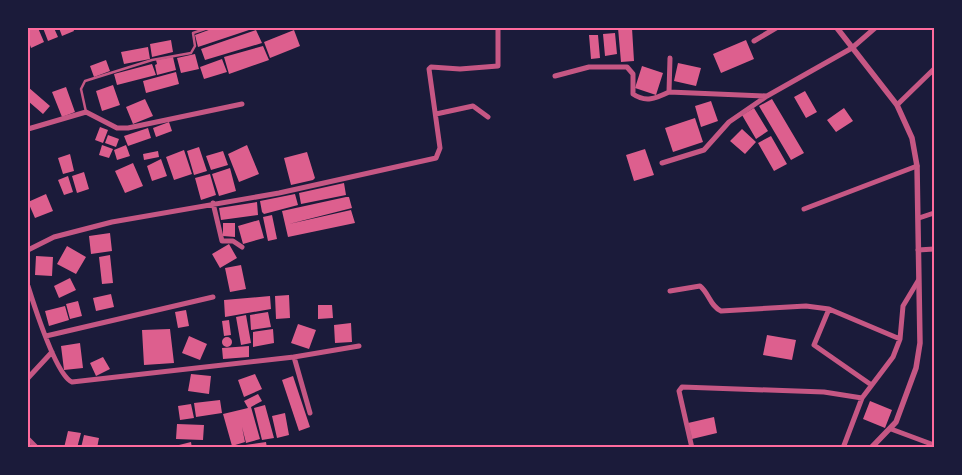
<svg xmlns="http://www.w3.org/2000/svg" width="962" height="475" font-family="Roboto,sans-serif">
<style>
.building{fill:#dd5f8e}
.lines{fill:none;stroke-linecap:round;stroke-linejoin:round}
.service{stroke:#c65784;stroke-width:2.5}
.minor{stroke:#c65784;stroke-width:5}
.tertiary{stroke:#c65784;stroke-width:5.5}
.neatline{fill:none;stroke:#ff6b9d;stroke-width:2}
</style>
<rect width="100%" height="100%" fill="#1b1b3a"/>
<path class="building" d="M28 28H38L44 42 31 48 28 39Z
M43 28H54L58 37 48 41Z
M59 28H73L74 31 62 36Z
M214 28H255L198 47 195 35Z
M618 28H632L634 61 621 62Z
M256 30 262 43 205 60 201 49Z
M294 30 300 46 270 58 264 42Z
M615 33 617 54 605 56 603 34Z
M589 35H598L600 58 591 59Z
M171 40 173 52 152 57 150 44Z
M746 40 754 59 721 73 713 54Z
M263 46 269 60 229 74 224 57Z
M148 47 150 59 124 64 121 52Z
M195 54 199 69 181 73 177 58Z
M173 57 176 70 157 75 155 65 157 64 156 60Z
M222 59 227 72 204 79 200 67Z
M106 60 110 71 94 77 90 66Z
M678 63 701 68 696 86 674 81Z
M152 64 156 75 117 85 114 74Z
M642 66 663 73 656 95 635 88Z
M176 72 179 84 146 93 143 81Z
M113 85 120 105 102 111 96 91Z
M28 87 50 106 43 114 28 101Z
M66 87 75 112 62 117 52 92Z
M805 91 817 112 806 118 794 97Z
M145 99 153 116 133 124 126 107Z
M772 99 804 153 791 160 759 106Z
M711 101 718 121 701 127 695 106Z
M754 108 768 131 756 139 742 115Z
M844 108 853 121 836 132 827 120Z
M695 118 703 142 673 152 665 128Z
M169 122 172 131 156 137 153 128Z
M100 127 108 130 103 143 95 140Z
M148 128 151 138 128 146 124 136Z
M742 129 756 142 745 154 730 141Z
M108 135 119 139 116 147 105 143Z
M771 136 787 164 774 171 758 143Z
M102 145 113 149 109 158 99 155Z
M126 145 130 156 117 160 114 150Z
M247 145 259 174 239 182 228 154Z
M199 147 207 171 194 175 187 151Z
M645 149 654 175 634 181 626 155Z
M184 150 192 174 174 180 166 157Z
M158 151 159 157 144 160 143 154Z
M223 151 228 165 211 170 206 156Z
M307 152 315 178 313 180 291 185 284 158Z
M70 154 74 171 63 174 58 158Z
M161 159 167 176 152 181 147 166Z
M133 163 143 186 125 193 115 171Z
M230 168 236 191 219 196 212 174Z
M84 172 89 189 77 193 72 176Z
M210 174 216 195 201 200 195 178Z
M68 176 73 192 64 195 58 180Z
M344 183 346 195 301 204 299 193Z
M46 194 53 211 35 218 28 202Z
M295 194 298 205 264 214 262 212 260 201Z
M346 197H349L352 208 289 224 351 210 355 223 288 237 282 211Z
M257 202 258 215 221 220 219 208Z
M272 215 277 239 268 241 263 217Z
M259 220 264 238 243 244 238 226Z
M223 223H235V237L223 236Z
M110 233 112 251 91 254 89 236Z
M229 244 237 258 220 268 212 254Z
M67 246 86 257 76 274 57 264Z
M110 255 113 283 102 284 99 257Z
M36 256 53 257 52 276 35 275Z
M241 265 246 289 230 292 225 268Z
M70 278 76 290 59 298 54 286Z
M111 294 114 307 96 311 93 298Z
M289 295 290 318 276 319 275 296Z
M270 296 271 309 225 317 224 300Z
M78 301 82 316 70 319 66 304Z
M318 305H332L333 318 318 319Z
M65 306 69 320 49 326 45 311Z
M186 310 189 326 178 328 175 312Z
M268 312 271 327 251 330 250 315Z
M246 315 251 343 241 345 236 317Z
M229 320 231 335 224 336 222 321Z
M351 323 352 342 335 343 334 325Z
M298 324 316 330 309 349 291 343Z
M170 329 174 363 144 365 142 330Z
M273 329 274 343 253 347V332Z
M767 335 796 340 792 360 763 355Z
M189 336 207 344 200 360 182 353Z
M222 342a5 5 0 1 1 10 0a5 5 0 1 1-10 0Z
M80 343 83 368 64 370 61 346Z
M249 346V357L223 359 222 348Z
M103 357 110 369 96 376 90 363Z
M191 374 211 376 209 394 188 391Z
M255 374 262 389 244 397 238 380Z
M293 376 310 427 299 431 282 380Z
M258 394 262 401 251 407 260 439 246 443 242 427 245 442 232 446 223 414 248 408 244 401Z
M220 400 222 413 196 417 194 403Z
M870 401 892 410 885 428 863 419Z
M191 404 194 418 180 420 178 406Z
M265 405 274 438 262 440 254 408Z
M285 413 289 435 277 438 272 416Z
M714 417 717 433 692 439 688 423Z
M177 424 204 425 203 440 176 439Z
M68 431 81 433 77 448H64Z
M84 435 99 438 97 448H81Z
M191 442 192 448H175V446Z
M266 442 267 448H238V446Z"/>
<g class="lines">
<path class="service" d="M931 72 934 76
M86 112 81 89 85 81 152 60 191 53 195 46 193 33 208 28"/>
<path class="minor" d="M754 41 776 28
M670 58 669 92 767 96
M555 76 589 67H627L633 74V94C646 103 656 98 669 92
M897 105 934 69
M436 114 473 106 488 117
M28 129 86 112 117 128H128L242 104
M662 163 704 150 729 122 767 96 852 48 875 28
M213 203 222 241H233L242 247
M804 209 917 166
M919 218 934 213
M28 250 54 237 112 222 279 193 436 158 440 148 429 69 431 67 460 69 498 66V28
M918 250 934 249
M28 286C34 305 56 375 72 382L294 357 359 346
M670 291 700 286C709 293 710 306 721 311L806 306 829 309 900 339 903 306 918 281
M829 309 814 345 870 384
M46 336 213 297
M294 357 310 413
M28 378 52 352
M891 429 934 445
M28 439 37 448
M692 448 679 391 682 387 824 392 862 398
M843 448 862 398 893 357 900 339"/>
<path class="tertiary" d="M837 28 897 105 912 138 917 166 920 343 916 368 896 422 871 448"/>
</g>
<rect width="962" height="475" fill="none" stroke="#1b1b3a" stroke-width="58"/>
<rect x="29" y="29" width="904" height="417" class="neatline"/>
</svg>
